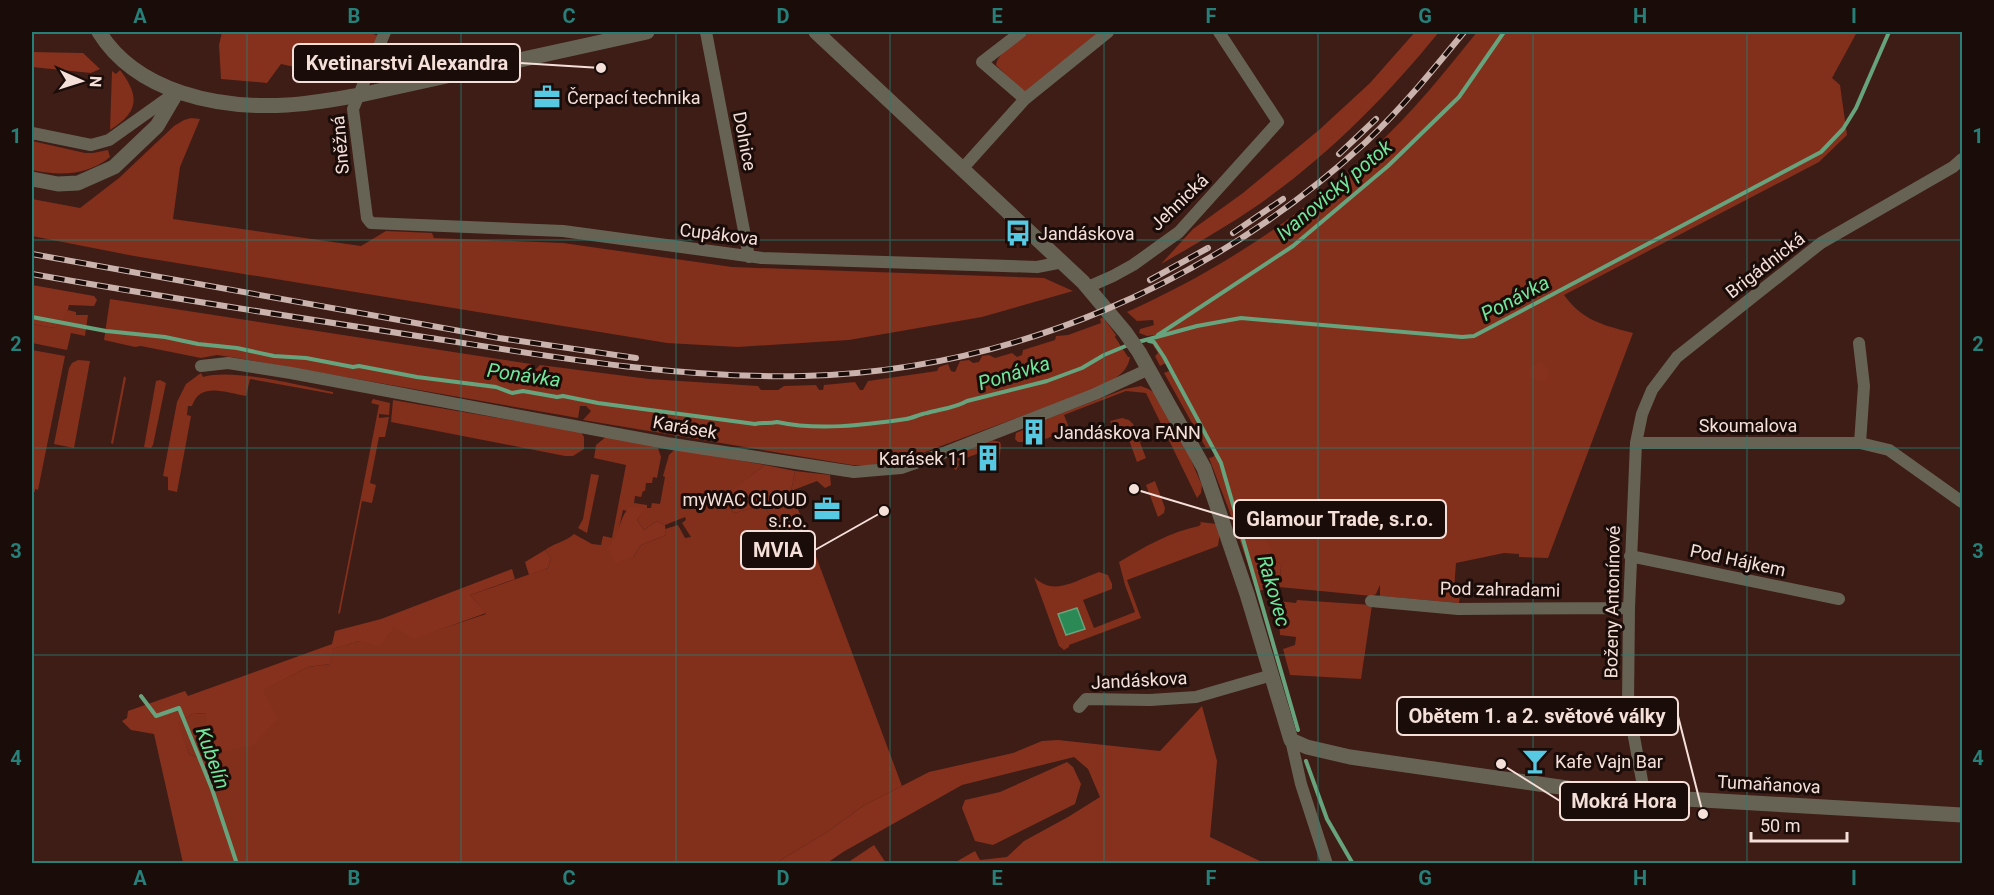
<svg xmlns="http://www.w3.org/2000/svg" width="1994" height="895" font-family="Roboto,sans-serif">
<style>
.green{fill:#822f1c;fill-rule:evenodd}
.forest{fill:#85311d}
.water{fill:#2a8954;stroke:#67a37c;stroke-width:1.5}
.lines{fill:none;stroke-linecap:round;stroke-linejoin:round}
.stream{stroke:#67a37c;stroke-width:4}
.minor{stroke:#676354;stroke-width:12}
.tertiary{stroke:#676354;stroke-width:15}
.rail-casing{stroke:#cbb3ad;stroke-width:6}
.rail{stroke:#1a0c09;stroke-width:4;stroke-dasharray:11;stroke-linecap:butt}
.grid{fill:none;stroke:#268079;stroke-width:1.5;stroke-opacity:0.55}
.labels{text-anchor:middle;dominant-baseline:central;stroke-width:6;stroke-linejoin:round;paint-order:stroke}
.poi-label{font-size:18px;fill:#f5dfd9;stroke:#1a0c09;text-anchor:start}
.street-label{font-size:18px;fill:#f5dfd9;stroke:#1a0c09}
.water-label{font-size:20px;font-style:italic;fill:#6fe79d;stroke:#1a0c09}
.leader{fill:none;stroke:#f5dfd9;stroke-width:2}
.callout-dot{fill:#f5dfd9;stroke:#1a0c09;stroke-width:2}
.callout{fill:#1a0c09;stroke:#f5dfd9;stroke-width:2}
.callout-label{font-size:20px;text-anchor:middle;font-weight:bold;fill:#f5dfd9}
.neatline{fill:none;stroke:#268079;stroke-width:2}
.grid-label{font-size:20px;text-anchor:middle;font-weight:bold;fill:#268079}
</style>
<rect width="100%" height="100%" fill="#3d1d16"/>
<path class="green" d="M1030 32H1103L1024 93 996 65C998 52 1019 40 1030 32Z
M1477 32H1857L1832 78 1840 85 1847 135 1819 162 1564 295C1583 321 1603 325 1633 333L1548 558 1519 557V554L1504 553 1456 563 1454 590 1460 592 1459 603 1380 596V585L1376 594 1372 596 1279 587 1281 566 1268 547 1261 532 1243 523 1235 526 1209 458 1213 457 1217 451 1214 447 1206 448 1164 373 1169 371V366L1166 363 1160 366 1155 356 1158 353 1151 342 1158 338 1155 335 1147 336 1139 333 1140 329 1154 325 1153 320 1137 321 1127 312C1218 271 1301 217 1374 148 1412 113 1445 72 1477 32Z
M120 70C140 96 139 112 110 130L112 71 116 74Z
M191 118 200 119 180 167 173 219 361 246 386 231 432 233 434 238 563 243 732 267 1044 278 1073 291 982 317 849 340 738 347 667 343 134 256 32 236V199L80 208 119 178 174 126 184 120Z
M32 141 85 153H93L108 150 110 157C87 176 59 176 32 170Z
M110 299 531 364 532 369 535 370 540 365 649 379 758 386 761 390H778L784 386 816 385 819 390H823L824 385 855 382 860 390H863L868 381 937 371 939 367 948 364 951 371 955 372 960 361 969 360 973 363 979 362 982 356 989 355 995 358 1012 353 1017 357 1022 355 1023 350 1055 340 1056 336 1068 335 1101 323 1100 319 1103 317 1116 335 1115 337 1128 357H1130C1127 375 1112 380 1097 388L909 458 871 465H852L583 420 591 411 586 406H580L578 418 237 358 217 355 201 358 141 346 135 347 104 340Z
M68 310 76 312V315H88L85 336 71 333 67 350 32 343V324L55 328Z
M32 350 65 356 38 490 35 489V492L32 491Z
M78 360 90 361 74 448 54 444 69 368 72 363Z
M201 373 203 377C234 368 300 386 333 392V394L250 379 246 396C227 393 200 381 192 406H188L187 415 191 416 177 492 168 490V477L163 476 177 402 186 384Z
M124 376 126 378 113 444 111 443Z
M160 380 166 383 153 445 151 448 144 447 156 381Z
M1141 386C1146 388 1150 389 1154 393 1171 409 1191 461 1202 485L1201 493 1197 498 1146 393 1126 391 1064 415 1070 430 1037 442H1018L1015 439 1016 433 1027 428 1032 435 1038 433 1036 423 1125 389Z
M373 399 390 403 389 415 379 414V418L389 417 385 437H379L370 483 376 485 372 503 362 501 340 613 338 614 379 405 371 403Z
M393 400 581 432 584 437V449L573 456H565L391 422Z
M1122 418 1129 420 1133 424 1146 458 1137 462 1126 432 1116 435 1110 421Z
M607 436 657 445 661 457 657 478 653 477 652 483H646L645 491H643L641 497 635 496 634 503 647 505V508H651L652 503 660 504 665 477 663 476 669 455 675 449 765 465 723 498 734 513 763 505 786 537 808 535 902 786 863 806 827 832 776 863H239L214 800 215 765 189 754 177 723 192 714 207 713 262 690 308 667 330 664 331 649 360 641 394 626 414 638 486 614 470 595 548 568 551 558 545 550C554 543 565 542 574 534L592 544 601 545 603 536 612 538 626 465 594 458 596 445ZM623 510 641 514 637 520 644 530 657 521 665 525 685 517 686 520 682 523 691 537 685 538 678 525 665 529 666 535 641 545 633 557 616 542Z
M991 440 1000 442 1001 445 998 474 991 452 983 455 982 452 958 461 959 465 956 470 951 466C955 448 976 446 991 440Z
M795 471 830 475 831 485 825 488 817 481 791 491Z
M591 474 599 475 587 533 578 528 583 519Z
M1155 481 1165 508 1164 513 1158 517 1146 485Z
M1200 522 1217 524 1220 533 1218 546 1127 580 1141 618 1069 645V647L1064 650 1059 646 1034 577C1054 597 1076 580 1099 572L1108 575 1112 584V589L1083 600 1094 628 1135 612 1125 585 1119 562C1144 547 1170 532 1199 526L1201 524Z
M1297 600 1372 605 1361 679 1290 675 1283 649 1295 645 1296 637 1280 635 1278 601 1296 603Z"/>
<path class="forest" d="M222 32H367L379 36 357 72 317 79 304 69 281 64 267 83 221 79 219 45Z
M1415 32H1439C1378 107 1308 176 1224 227 1203 240 1182 252 1161 264L1193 229 1243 193 1319 130 1370 83Z
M32 52 83 53 100 69 91 73 32 67Z
M32 285 94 296 97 300 94 306 69 305 67 313 55 328 32 324Z
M1537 363H1543L1549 370 1547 379 1539 381 1530 377 1528 371Z
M765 465 795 471 791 491 808 535 786 537 763 505 734 513 723 497Z
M629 507 645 509 637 520 644 530 657 521 665 525 666 535 641 545 633 557 615 563 607 547C622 533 617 522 629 507Z
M1252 522C1264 535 1271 551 1281 566L1279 587 1257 591 1235 526Z
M545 550 551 558 548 568 529 575 525 562Z
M512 569 515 579 470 595 486 613 414 639 394 627 379 647 360 641 332 649 330 664 308 667 263 690 278 719 252 746 221 752 207 740 206 713 192 714 178 723 189 754 215 765 214 800 239 863H183L154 734 131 730 122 721 127 718 128 711 185 691 188 696 332 644 335 631 381 619Z
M1202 706 1217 761 1210 837 1264 863H954L975 851 980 860 1007 857 1024 841 1068 817 1100 797 1088 769 1074 757 962 785 843 852 830 861 831 863H776L827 832 863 806 929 772 1013 753 1042 741 1058 740 1160 751Z
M1067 762 1073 767 1081 784 1075 804 993 845 975 841 962 808 965 800 1000 792Z
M874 845 886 863H847Z"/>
<path class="water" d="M1077 608 1085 629 1066 635 1058 614Z"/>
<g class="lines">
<path class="stream" d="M32 317 106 331 165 337 198 344 237 348 274 356 306 358 353 367 359 366 417 377 496 387 512 393 523 391 557 397 563 396 598 403 755 424C763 422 769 424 777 422 819 431 864 425 906 419 913 418 920 414 927 413 941 409 955 408 967 401L1047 381 1082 368 1104 355 1128 345
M1158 335 1293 246 1388 166 1459 97 1504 32
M1149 341 1154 342 1164 357 1221 463 1298 730
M1138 342 1197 326 1241 318 1462 337 1474 336 1821 152 1843 129 1856 108 1889 32
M141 696 156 716 179 708 212 789 237 864
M1306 761 1327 819 1353 864"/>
<path class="minor" d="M385 32 353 109 367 218 371 223 563 231 762 258 1037 267 1063 262
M706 32 749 257
M1021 32 982 62 1025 99
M32 133 91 145 109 140 175 93
M963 168 1025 99 1108 32
M1088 287 1113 276 1133 265 1179 232 1278 122 1219 32
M1859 343 1864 386 1860 443
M201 366 228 363 291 373 666 443 854 472 901 468 941 454 1095 394 1149 369
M1636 443H1860L1889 450 1962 502
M1630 556 1839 599
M1371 601 1458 609 1629 608
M1079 707 1086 699 1150 700 1196 697 1272 675
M1291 740 1301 784 1327 864
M1645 797 1628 704 1629 608 1636 443 1642 414 1652 390 1677 357 1821 243 1953 167 1962 159"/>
<path class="tertiary" d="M99 32C137 93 219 109 287 105 311 104 336 99 360 95L647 32
M816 32 1083 282 1125 332 1139 352 1204 468 1247 594 1291 740 1307 747 1350 757 1616 795 1962 815
M32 179 58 184 78 183 114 167 157 126 177 92"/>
<g class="rail-casing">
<path id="rail" d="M1339 154 1376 119
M1233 233 1283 199
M32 254 499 338 636 358
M32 274C162 297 293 317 424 337 549 356 675 379 803 376 1011 371 1214 282 1366 142 1402 108 1433 70 1464 32
M1150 280 1208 248"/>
</g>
<use href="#rail" class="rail"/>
</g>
<path class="grid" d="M247 32V864M461 32V864M676 32V864M890 32V864M1104 32V864M1318 32V864M1533 32V864M1747 32V864M32 240H1962M32 448H1962M32 655H1962"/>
<defs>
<g id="office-bare" transform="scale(2.07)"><path d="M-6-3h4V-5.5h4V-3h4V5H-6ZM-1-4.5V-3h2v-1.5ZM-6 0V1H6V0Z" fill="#57c9e2" stroke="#1a0c09" stroke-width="2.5" paint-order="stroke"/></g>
<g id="bus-bare" transform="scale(2.07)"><path d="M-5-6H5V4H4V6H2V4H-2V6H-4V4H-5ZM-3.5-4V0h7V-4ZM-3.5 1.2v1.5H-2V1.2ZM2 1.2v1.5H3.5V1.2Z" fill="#57c9e2" stroke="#1a0c09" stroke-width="2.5" paint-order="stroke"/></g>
<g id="building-bare" transform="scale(2.07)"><path d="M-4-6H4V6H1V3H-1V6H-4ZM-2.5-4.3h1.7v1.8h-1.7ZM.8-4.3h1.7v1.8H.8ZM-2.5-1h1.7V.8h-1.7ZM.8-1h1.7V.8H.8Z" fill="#57c9e2" stroke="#1a0c09" stroke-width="2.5" paint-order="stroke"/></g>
<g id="bar-bare" transform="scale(2.07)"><path d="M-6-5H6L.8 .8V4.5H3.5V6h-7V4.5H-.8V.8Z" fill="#57c9e2" stroke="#1a0c09" stroke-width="2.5" paint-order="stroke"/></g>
</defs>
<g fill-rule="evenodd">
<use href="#office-bare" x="547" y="97"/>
<use href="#bus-bare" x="1018" y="233"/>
<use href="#building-bare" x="1034" y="432"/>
<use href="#building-bare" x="988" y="458"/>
<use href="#office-bare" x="827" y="509"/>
<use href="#bar-bare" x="1535" y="761"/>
</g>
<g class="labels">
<g class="poi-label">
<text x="567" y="97">Čerpací technika</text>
<text x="1038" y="233">Jandáskova</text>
<text x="1054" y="432">Jandáskova FANN</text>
<text x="968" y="458" text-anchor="end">Karásek 11</text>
<text x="807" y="499" text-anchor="end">myWAC CLOUD<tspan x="807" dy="21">s.r.o.</tspan></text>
<text x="1555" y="761">Kafe Vajn Bar</text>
</g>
<g class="street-label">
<text transform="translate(745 141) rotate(79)">Dolnice</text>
<text transform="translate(340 145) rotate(-95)">Sněžná</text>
<text transform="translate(1179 202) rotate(-44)">Jehnická</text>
<text transform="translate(719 234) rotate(7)">Cupákova</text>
<text transform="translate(1765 265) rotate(-38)">Brigádnická</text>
<text x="1748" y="425">Skoumalova</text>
<text transform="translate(685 427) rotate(10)">Karásek</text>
<text transform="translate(1738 560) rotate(12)">Pod Hájkem</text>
<text transform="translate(1500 589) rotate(1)">Pod zahradami</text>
<text transform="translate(1612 602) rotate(-89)">Boženy Antonínové</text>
<text transform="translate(1139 680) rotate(-3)">Jandáskova</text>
<text transform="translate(1769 784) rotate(3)">Tumaňanova</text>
</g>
<g class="water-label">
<text transform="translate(1334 190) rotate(-40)">Ivanovický potok</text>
<text transform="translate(1515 298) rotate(-28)">Ponávka</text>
<text transform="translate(1014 373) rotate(-17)">Ponávka</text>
<text transform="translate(524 375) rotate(8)">Ponávka</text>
<text transform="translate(1274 591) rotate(74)">Rakovec</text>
<text transform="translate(213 758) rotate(70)">Kubelín</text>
</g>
</g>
<path class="leader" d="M601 68L520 63M1134 489L1234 519M884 511L815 550M1703 814L1678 716M1501 764L1560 801"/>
<g class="callout-dot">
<circle cx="601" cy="68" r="6"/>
<circle cx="1134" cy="489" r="6"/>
<circle cx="884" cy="511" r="6"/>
<circle cx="1703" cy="814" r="6"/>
<circle cx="1501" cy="764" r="6"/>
</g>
<g class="callout">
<rect x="293" y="44" width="227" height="38" rx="6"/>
<rect x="1234" y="500" width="212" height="38" rx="6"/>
<rect x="741" y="531" width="74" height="38" rx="6"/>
<rect x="1397" y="697" width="281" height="38" rx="6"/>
<rect x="1560" y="782" width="129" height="38" rx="6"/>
</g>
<g class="callout-label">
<text x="407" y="70">Kvetinarstvi Alexandra</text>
<text x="1340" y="526">Glamour Trade, s.r.o.</text>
<text x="778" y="557">MVIA</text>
<text x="1537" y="723">Obětem 1. a 2. světové války</text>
<text x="1624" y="808">Mokrá Hora</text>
</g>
<rect width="1994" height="895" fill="none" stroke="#1a0c09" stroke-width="66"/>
<g transform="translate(81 81) rotate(93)" stroke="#1a0c09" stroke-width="4.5" paint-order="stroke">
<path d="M0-4.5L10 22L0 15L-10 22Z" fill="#f5dfd9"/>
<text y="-9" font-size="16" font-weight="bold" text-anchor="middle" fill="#f5dfd9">N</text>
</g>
<path d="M1751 832v9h96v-9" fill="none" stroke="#f5dfd9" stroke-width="3"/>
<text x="1760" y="832" font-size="18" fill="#f5dfd9" stroke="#1a0c09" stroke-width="4.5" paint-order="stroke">50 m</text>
<rect x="33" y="33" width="1928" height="829" class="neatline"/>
<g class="grid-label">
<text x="140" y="23">A</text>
<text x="354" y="23">B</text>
<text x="569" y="23">C</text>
<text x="783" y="23">D</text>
<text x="997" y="23">E</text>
<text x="1211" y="23">F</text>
<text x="1425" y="23">G</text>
<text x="1640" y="23">H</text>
<text x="1854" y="23">I</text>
<text x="16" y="143">1</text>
<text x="1978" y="143">1</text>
<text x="16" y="351">2</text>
<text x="1978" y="351">2</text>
<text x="16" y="558">3</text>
<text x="1978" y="558">3</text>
<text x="16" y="765">4</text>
<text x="1978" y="765">4</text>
<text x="140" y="885">A</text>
<text x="354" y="885">B</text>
<text x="569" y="885">C</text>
<text x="783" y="885">D</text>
<text x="997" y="885">E</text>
<text x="1211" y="885">F</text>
<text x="1425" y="885">G</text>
<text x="1640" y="885">H</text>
<text x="1854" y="885">I</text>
</g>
</svg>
